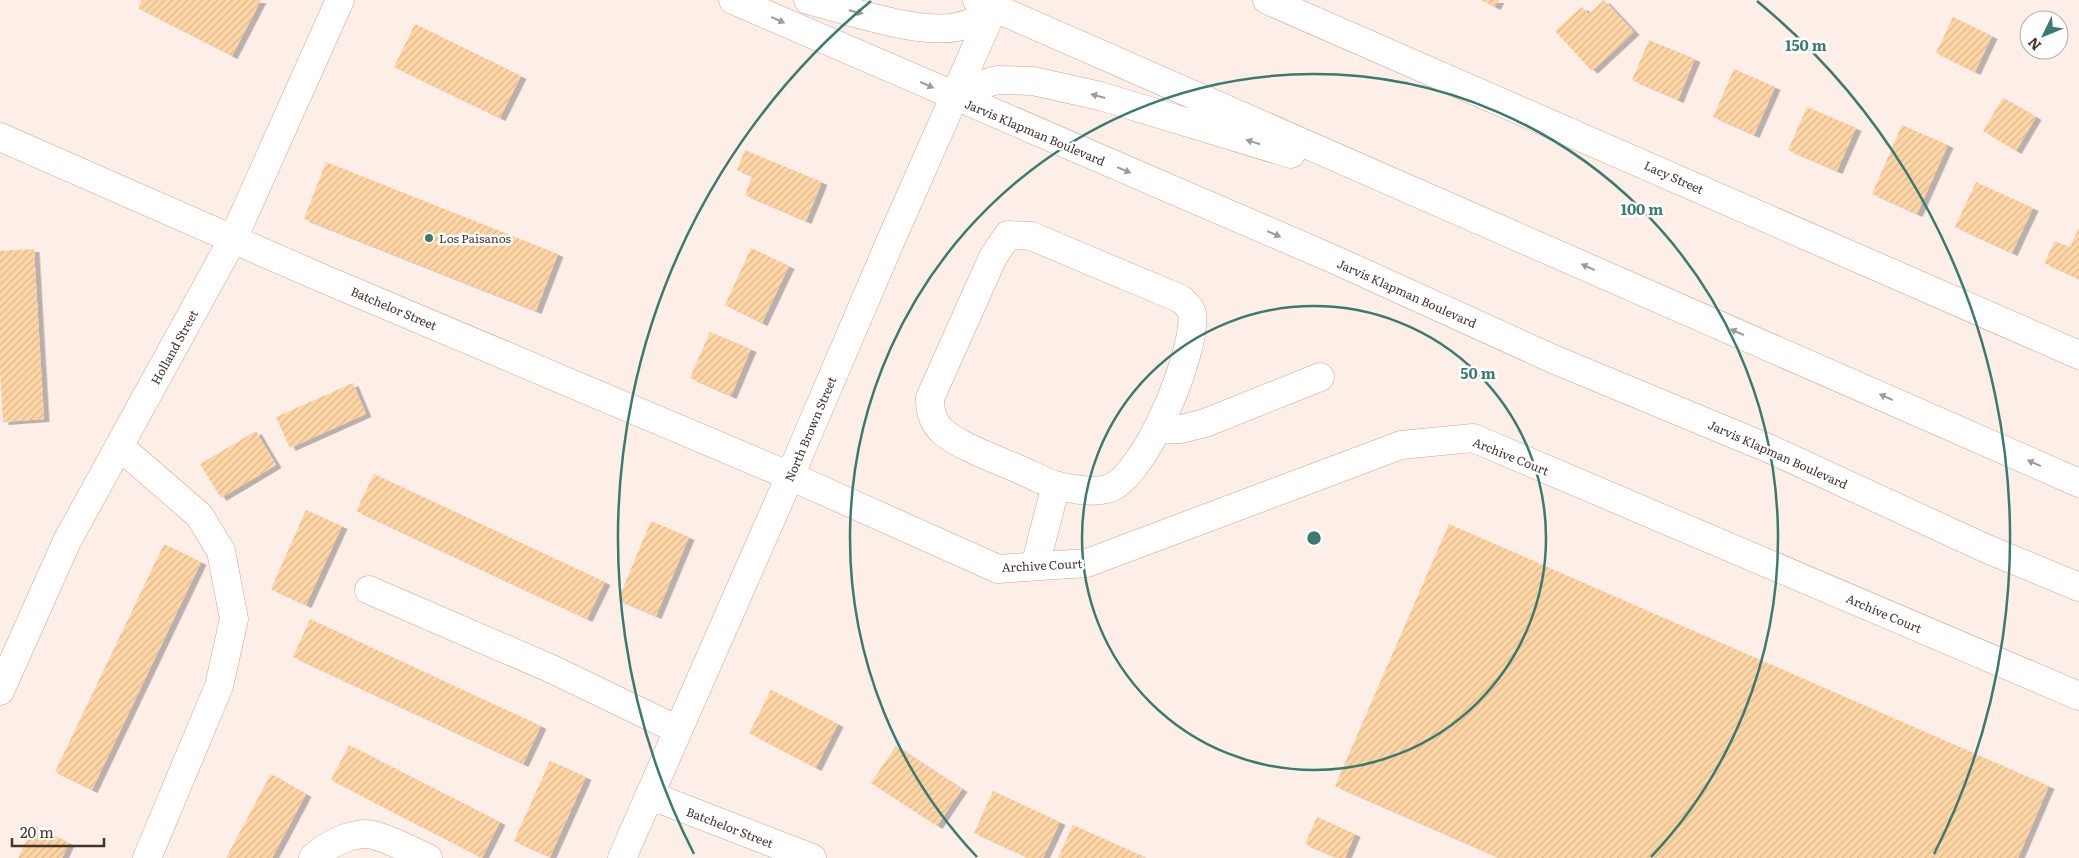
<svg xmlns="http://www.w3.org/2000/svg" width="2079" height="858" font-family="Literata,serif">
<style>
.building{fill:url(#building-hatch);filter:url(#shadow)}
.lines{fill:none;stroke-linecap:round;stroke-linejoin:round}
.minor-casing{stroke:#c9a696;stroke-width:29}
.highway-casing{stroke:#c9a696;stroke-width:29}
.minor{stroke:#fff;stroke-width:28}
.highway{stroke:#fff;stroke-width:28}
.oneway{fill:#a19a96}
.ring{fill:none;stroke:#397c6f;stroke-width:2.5}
.poi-dot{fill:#397c6f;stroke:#fff;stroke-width:2}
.labels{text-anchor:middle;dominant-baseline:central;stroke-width:5;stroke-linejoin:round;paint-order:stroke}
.street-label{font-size:12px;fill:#43342e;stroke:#fff}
.poi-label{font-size:12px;fill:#43342e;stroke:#fff;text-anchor:start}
.centre{fill:#397c6f;stroke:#fff;stroke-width:2.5}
.ring-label{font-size:15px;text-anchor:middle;font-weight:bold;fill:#397c6f;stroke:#fff;stroke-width:5;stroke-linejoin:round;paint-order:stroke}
</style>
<defs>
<pattern id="building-hatch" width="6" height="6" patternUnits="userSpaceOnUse" patternTransform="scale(1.25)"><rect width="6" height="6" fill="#fed5a5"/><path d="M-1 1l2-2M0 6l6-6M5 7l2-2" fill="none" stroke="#dbb78e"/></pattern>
<filter id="shadow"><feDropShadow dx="5.5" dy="3" stdDeviation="0" flood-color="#0004"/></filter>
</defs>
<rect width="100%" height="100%" fill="#feeee8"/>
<path class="building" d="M142 0H261L232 56 138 8Z
M1481 0H1499L1495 7Z
M1604 0 1634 32 1592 71 1555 31 1582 7 1589 14Z
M1953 17 1992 36 1975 72 1936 53Z
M415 24 521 76 500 118 394 67Z
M1649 40 1695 59 1678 100 1632 80Z
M1734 69 1775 87 1754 135 1713 117Z
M2003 98 2036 117 2016 151 1983 131Z
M1807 107 1856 128 1837 171 1788 150Z
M1902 125 1948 145 1917 214 1872 194Z
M745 150 822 182 806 221 745 195 752 176 737 170Z
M326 162 558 254 536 311 304 219Z
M1976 182 2033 208 2012 253 1955 227Z
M2079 228V279L2044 263 2055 241 2070 247Z
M751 248 789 266 762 323 725 305Z
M34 249 44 419 3 422 0 370V251Z
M710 332 751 349 731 396 690 378Z
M353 383 366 414 290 448 276 417Z
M256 431 276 465 221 498 200 464Z
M374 474 605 582 587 619 356 511Z
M306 510 342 526 306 605 271 589Z
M651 521 689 537 656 616 618 600Z
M1449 524 2049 786 2018 858H1500L1335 786Z
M164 544 201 562 92 790 55 772Z
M310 619 541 726 523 764 293 657Z
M771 690 838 724 816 768 749 733Z
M349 745 500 822 482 858 331 780Z
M896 746 962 789 937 826 871 783Z
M550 761 586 777 550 857 514 841Z
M271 774 306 794 272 858H226Z
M993 791 1060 822 1043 858H1029L974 833Z
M1317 817 1355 834 1345 858H1338L1305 844Z
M34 825 69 843 62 858H18Z
M1073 825 1147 858H1058Z"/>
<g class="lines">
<g class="minor-casing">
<path id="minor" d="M1267 0 2079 355
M0 137 317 276 790 476 998 569 1087 563 1401 445 1473 438 2079 696
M1008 235 1031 236 1181 299C1185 303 1191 308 1192 314 1197 350 1145 479 1107 489 1091 493 1073 489 1058 486 1046 483 1034 476 1023 471 1001 461 957 446 941 430 932 420 930 411 930 398L993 257Z
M1158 429H1181L1205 423 1320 377
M119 446 199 515 221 551 234 619 219 686 147 858
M1035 566 1056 485
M369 590 554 670 678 730
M0 691 67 541 233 239 340 0
M649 795 812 858
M313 858C326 845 355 830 373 835 392 840 410 850 428 858
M622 858 790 476 891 240 997 0"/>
</g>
<g class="highway-casing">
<path id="highway" d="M733 0 1333 259 1553 359 1770 449 1987 549 2079 587
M808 0C846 10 920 35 957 27 972 24 982 17 994 7
M977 0 2079 483
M954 97 966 89 997 80 1033 81 1100 96 1291 154"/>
</g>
<use href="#minor" class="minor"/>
<use href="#highway" class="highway"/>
</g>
<defs><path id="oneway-solid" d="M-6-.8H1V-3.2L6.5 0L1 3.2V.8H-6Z" transform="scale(1.25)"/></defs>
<g class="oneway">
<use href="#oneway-solid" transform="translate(856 12) rotate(13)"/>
<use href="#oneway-solid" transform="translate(778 20) rotate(24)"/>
<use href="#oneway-solid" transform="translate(927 85) rotate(24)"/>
<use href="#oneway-solid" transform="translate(1098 96) rotate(-165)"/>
<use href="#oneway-solid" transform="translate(1253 142) rotate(-163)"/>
<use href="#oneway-solid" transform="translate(1124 170) rotate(23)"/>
<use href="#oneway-solid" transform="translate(1274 234) rotate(23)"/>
<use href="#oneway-solid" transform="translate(1588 267) rotate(-156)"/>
<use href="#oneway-solid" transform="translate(1737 332) rotate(-156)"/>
<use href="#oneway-solid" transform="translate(1886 397) rotate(-156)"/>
<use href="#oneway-solid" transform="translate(2034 463) rotate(-156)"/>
</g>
<g class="ring">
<circle cx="1314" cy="538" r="232"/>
<path d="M977 857A464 464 0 1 1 1651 857"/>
<path d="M694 854A696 696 0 0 1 871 1M1757 1A696 696 0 0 1 1934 854"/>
</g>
<circle class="poi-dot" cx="429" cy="238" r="5"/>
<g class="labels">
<g class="street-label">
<text transform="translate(1035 132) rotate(23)">Jarvis Klapman Boulevard</text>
<text transform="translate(1674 177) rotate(24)">Lacy Street</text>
<text transform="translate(1407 293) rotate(24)">Jarvis Klapman Boulevard</text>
<text transform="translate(394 308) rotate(23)">Batchelor Street</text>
<text transform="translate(174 347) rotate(-61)">Holland Street</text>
<text transform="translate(810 429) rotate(-67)">North Brown Street</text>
<text transform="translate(1778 454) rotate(24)">Jarvis Klapman Boulevard</text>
<text transform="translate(1511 456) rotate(22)">Archive Court</text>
<text transform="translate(1042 565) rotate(-3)">Archive Court</text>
<text transform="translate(1884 613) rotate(23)">Archive Court</text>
<text transform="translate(730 827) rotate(21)">Batchelor Street</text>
</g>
<g class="poi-label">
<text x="439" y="238">Los Paisanos</text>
</g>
</g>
<circle cx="1314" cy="538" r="8" class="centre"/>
<g class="ring-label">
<text x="1806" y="51">150 m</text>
<text x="1642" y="215">100 m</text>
<text x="1478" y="379">50 m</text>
</g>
<g transform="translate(2044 35) rotate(227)"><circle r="24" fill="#ffffff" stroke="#b4aeab"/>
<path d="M0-4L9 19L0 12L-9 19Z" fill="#397c6f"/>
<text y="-8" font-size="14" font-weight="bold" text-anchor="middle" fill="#43342e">N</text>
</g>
<path d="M12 838v8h92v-8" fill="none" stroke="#43342e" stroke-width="2.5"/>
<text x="20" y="838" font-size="15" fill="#43342e" stroke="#ffffff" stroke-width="4" paint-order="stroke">20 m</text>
</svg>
